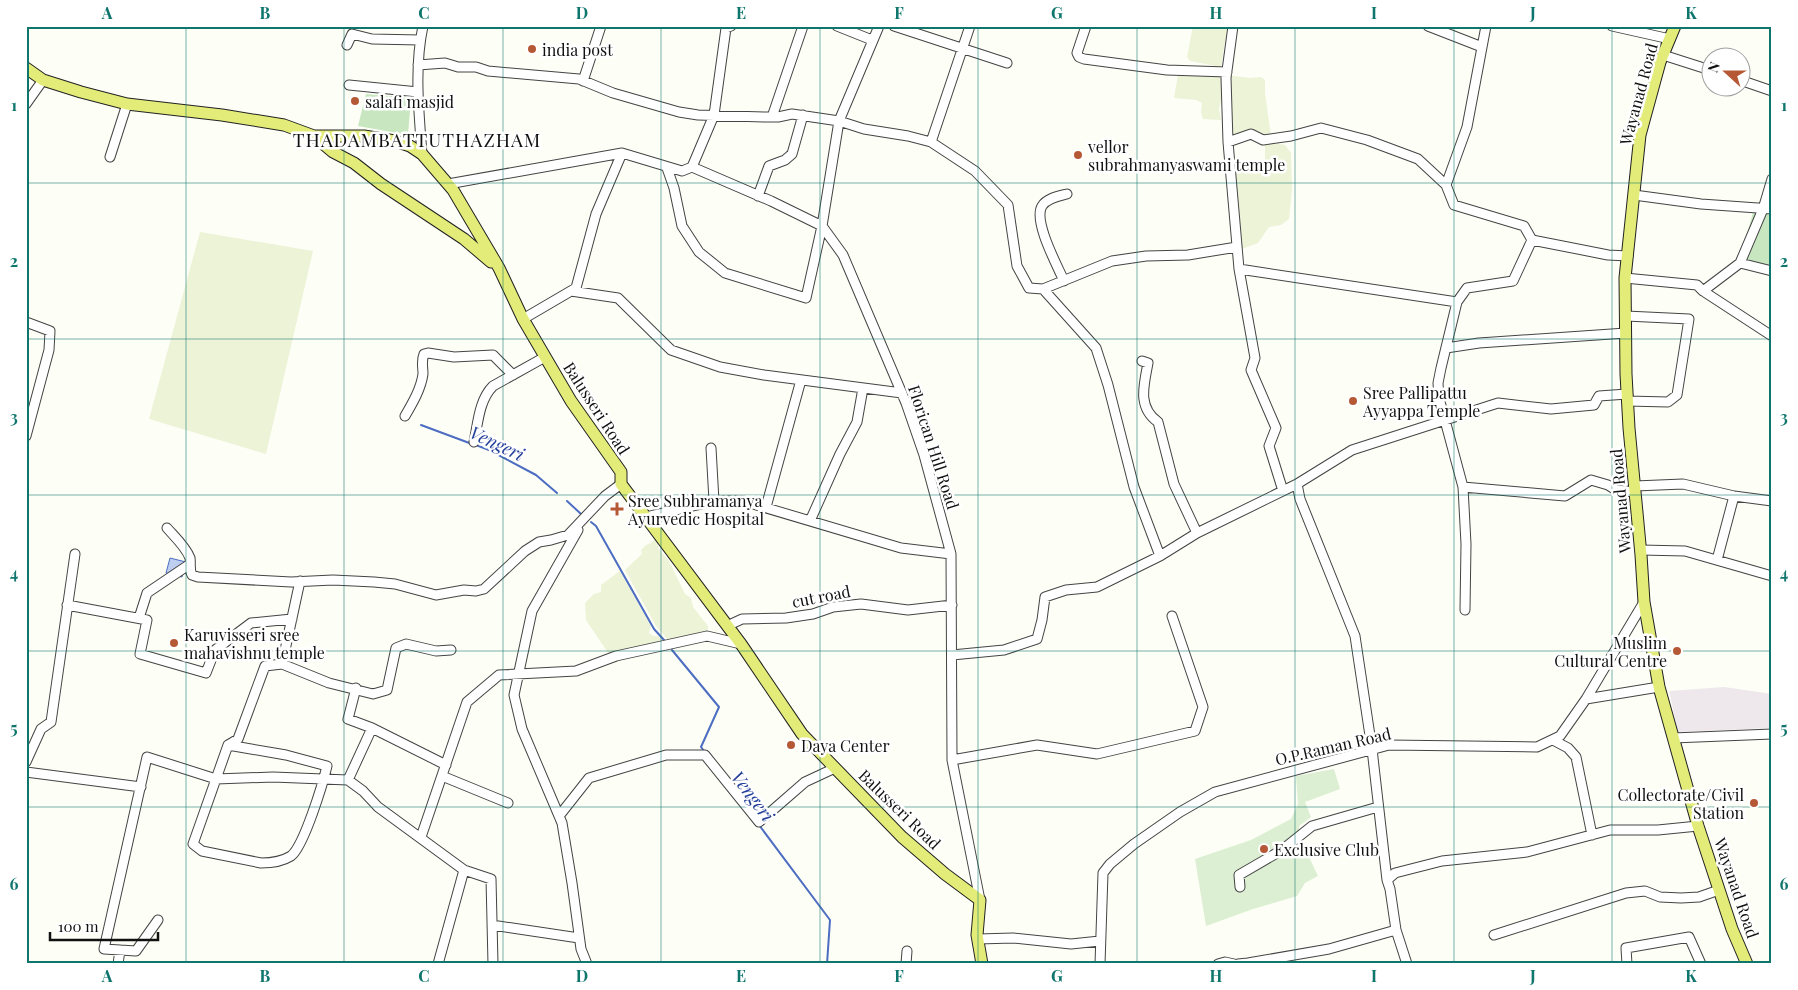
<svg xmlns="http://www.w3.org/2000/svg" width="1798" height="990" font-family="'Playfair Display',serif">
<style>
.industrial{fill:#eee7ec}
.farmland{fill:#ecf3d7}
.green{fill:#c8e7c1}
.pitch{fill:#dcefd2}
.water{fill:#becef1;stroke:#4c6dc2}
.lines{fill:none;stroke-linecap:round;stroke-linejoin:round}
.stream{stroke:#4c6dc2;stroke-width:2}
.minor-casing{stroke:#444;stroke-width:11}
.major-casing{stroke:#222;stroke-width:13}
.minor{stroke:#fff;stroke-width:9}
.major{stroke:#e3ec78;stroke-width:11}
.grid{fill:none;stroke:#0f766e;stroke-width:1;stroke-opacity:0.55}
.poi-dot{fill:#b55835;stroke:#fff;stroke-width:2}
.labels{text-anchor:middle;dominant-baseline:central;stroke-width:5;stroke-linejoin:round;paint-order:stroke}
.poi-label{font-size:16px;fill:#111;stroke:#fff;text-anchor:start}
.street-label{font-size:16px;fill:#111;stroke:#fff}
.water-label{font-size:18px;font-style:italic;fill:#244099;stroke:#fff}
.quarter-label{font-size:19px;letter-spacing:1px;fill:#111;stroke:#fff}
.neatline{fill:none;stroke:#0f766e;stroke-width:2}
.grid-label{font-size:16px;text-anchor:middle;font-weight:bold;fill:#0f766e}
</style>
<rect width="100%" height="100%" fill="#fdfef6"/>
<path class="industrial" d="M1724 687 1772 694V728L1678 732 1669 691Z"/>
<path class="farmland" d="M1193 26H1227V37L1225 41 1221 67 1190 61 1187 57Z
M1186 70 1250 78 1261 77 1265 80V93L1271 136 1263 137 1248 135 1225 142 1222 127V95L1219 109 1221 120 1203 119 1201 112 1202 103 1196 100 1174 98 1178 75Z
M1265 141 1285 145 1291 153 1292 190 1289 219 1281 225 1269 227 1258 243 1239 250 1231 165 1265 169Z
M200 232 313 251 266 454 149 419Z
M661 536 658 543V548L669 561 685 594 691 598 693 607 708 626 707 636 668 640 656 626 625 570 642 554 641 550 646 545 651 543 656 538Z
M620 571 651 626 649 633 653 636H658L664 642 615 663 586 620 585 603 594 594 601 592V585Z"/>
<path class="green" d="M366 94 411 98 408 135 358 126Z
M1754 209 1772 211V266L1740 259Z"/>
<path class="pitch" d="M1334 769 1340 789 1305 802 1311 817 1299 826 1300 838 1318 876 1305 883 1297 896 1253 909 1206 926 1195 859 1251 840 1291 819 1298 804 1296 776Z"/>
<path class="water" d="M170 558 186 562 182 577 166 573Z"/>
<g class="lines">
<path class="stream" d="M421 425 472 444
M476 445 489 450 536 475 557 493
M567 501 581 514
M591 522 596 526 654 629 664 640
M672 650 719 707 701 747 704 751
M759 825 830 920 827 964"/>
<g class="minor-casing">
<path id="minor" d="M837 26 872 40
M879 26 839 121 822 226 843 255 906 403 924 455 951 554 952 760 980 900
M894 26 1007 63
M1086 26 1077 53 1079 57 1084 59 1167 70 1227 72
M1233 26 1226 78 1228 142 1239 269 1255 358 1251 370 1276 428 1269 446 1283 491
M1428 26 1482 47
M1612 26 1670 39
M347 45 352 34 372 39 420 40
M1663 55 1710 70
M418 65 445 63 458 67H476L488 71 579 79 613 93 679 112 698 115 766 117H778L792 114 839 121 864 129 908 136 931 142 975 171 1008 205 1017 266 1029 288 1043 289
M1740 80 1772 91
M583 81 601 26
M349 85 418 92
M26 104 43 80
M772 117 803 26
M931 142 970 26
M1228 142 1251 134 1263 140 1291 136 1321 128 1367 140 1418 159 1446 185 1454 205 1524 226 1532 240
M422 154C419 112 414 68 423 26
M110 157 127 104
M667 168 674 188 682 226 699 252 725 273 806 298 822 226 771 201 692 167
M1772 179 1763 209 1740 263 1703 291 1772 336
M448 184 622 153
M1446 185 1467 127 1486 26
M1634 195 1701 204 1772 209
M758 196 769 166 785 160 792 154 803 115
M1740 263 1772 271
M1239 269 1457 302
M1625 278 1697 285 1703 291
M1064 281C1057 265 1033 221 1042 206 1047 198 1059 196 1067 194
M571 291 618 298 671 350 720 367 764 375 902 393
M1626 316 1689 319 1677 395 1668 402 1627 401
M523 319 576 288 596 214 622 153 682 171 692 167 714 115 726 28 731 26
M26 322 50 331 49 350 26 436
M1446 348 1479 343 1626 333
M405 416C412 404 421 389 423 374 423 367 421 361 424 354L428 353 454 357 493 355 513 375
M474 442C478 423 479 400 493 386L545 357
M711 448 714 501
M1297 484 1352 450 1498 403 1551 409 1594 405 1599 396 1627 394
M1635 486 1683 484 1734 496 1772 501
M1463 487 1565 496 1591 480 1608 485 1616 490 1635 492
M766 507 801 380
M646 517 714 501H743L901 548 951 554
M810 521 840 454 857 422 863 388
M167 528C174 536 186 547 190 558 191 564 189 569 192 575L198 577 291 582 333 580 374 582 395 584 436 595 464 590 476 591 484 589 525 551 539 542 551 540 568 535 605 496 621 484
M578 530 532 611 514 695 522 729 562 823 572 883 581 949 587 964
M1197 533 1297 484 1300 499 1355 636 1372 749 1387 880
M1641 550 1685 551 1772 576
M1160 556 1134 487 1108 385 1096 348 1043 289 1112 261 1146 256 1188 255 1237 247
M1717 560 1734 496
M67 605 147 620 140 654 206 673 215 650 251 623 292 619
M1465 610 1466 544 1463 487 1439 398 1438 383 1441 368 1457 302 1467 288 1513 281 1532 240 1608 255 1628 256
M139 618 147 593 190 564
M727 626 742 619 786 618 813 614 833 607 861 604 908 610 952 605
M952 655 1004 650 1037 639 1042 620 1045 597 1066 590 1097 587 1160 556 1197 533 1174 484 1158 422C1137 407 1144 385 1148 363L1142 361
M282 664 329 683 373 694 387 690 396 648 406 644 436 651 451 650
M356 688 348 719 372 728
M1586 699 1659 687
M1673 738 1772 734
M1553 740 1568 748 1576 757 1592 835
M228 745 286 755 327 766C323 783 304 846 291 856 283 861 270 863 261 863L202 851 193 844 228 745 238 739 265 666 282 664 300 581
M952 760 1037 745 1097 754 1195 731 1203 707 1172 616
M26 762 41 729 51 722 75 554
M26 772 141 787
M442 776 508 803
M348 780 372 728 446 765
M559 816 589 778 666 755H705L759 822 805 782 835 768
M421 837 467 702 499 675 576 671 616 656 707 636 741 644
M464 870 491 879 493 964
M1240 887 1239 875 1282 850 1312 826 1378 807
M158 920 136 951 104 949 147 757 216 779 273 777 348 780 363 791 378 807 464 870 438 964
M492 925 579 938
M1396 930 1407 964
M1494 935 1626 893 1645 891 1660 897 1681 898 1699 897 1719 890
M978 939 1013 938 1071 944 1100 941
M118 964 120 950
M906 964 907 951
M1100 964 1103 873 1110 864 1134 844 1180 812 1215 792 1389 745 1537 747 1560 736 1586 699 1644 602
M1218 964 1225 962 1234 964
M1238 964 1248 963 1329 949 1396 930 1390 889 1387 880 1395 873 1442 861 1527 852 1610 830H1658L1698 826
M1627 964 1626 948 1689 937 1701 964"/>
</g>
<g class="major-casing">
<path id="major" d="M1675 26 1660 62 1640 135 1625 278 1626 374 1629 428 1641 555 1644 602 1659 687 1698 826 1732 929 1747 964
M26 68 43 80 81 92 127 104 222 115 284 125 314 136 333 152 354 163 381 184 464 239 491 262
M314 136H364L395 141 410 146 422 154 453 190 499 268 523 319 571 401 621 472V484L741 644 802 734 902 837 945 874 980 900 977 935 982 964"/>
</g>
<use href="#minor" class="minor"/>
<use href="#major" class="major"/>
</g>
<path class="grid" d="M186 26V964M344 26V964M503 26V964M661 26V964M820 26V964M978 26V964M1137 26V964M1295 26V964M1454 26V964M1612 26V964M26 183H1772M26 339H1772M26 495H1772M26 651H1772M26 807H1772"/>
<g class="poi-dot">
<circle cx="532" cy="49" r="5"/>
<circle cx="355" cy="101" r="5"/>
<circle cx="1078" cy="155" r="5"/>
<circle cx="1353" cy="401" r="5"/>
<path d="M614.5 501.5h5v5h5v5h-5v5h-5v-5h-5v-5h5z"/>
<circle cx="174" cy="643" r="5"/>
<circle cx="1677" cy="651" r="5"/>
<circle cx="791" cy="745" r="5"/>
<circle cx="1754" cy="803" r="5"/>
<circle cx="1264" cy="849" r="5"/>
</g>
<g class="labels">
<g class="poi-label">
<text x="542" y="49">india post</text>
<text x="365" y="101">salafi masjid</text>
<text x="1088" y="146">vellor<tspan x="1088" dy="18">subrahmanyaswami temple</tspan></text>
<text x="1363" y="392">Sree Pallipattu<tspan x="1363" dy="18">Ayyappa Temple</tspan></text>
<text x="628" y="500">Sree Subhramanya<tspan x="628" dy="18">Ayurvedic Hospital</tspan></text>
<text x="184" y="634">Karuvisseri sree<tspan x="184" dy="18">mahavishnu temple</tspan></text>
<text x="1667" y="642" text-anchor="end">Muslim<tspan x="1667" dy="18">Cultural Centre</tspan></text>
<text x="801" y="745">Daya Center</text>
<text x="1744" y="794" text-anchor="end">Collectorate/Civil<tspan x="1744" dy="18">Station</tspan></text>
<text x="1274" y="849">Exclusive Club</text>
</g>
<g class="street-label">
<text transform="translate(1638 94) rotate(-75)">Wayanad Road</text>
<text transform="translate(597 408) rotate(57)">Balusseri Road</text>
<text transform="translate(934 447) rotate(72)">Florican Hill Road</text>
<text transform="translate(1620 501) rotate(-95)">Wayanad Road</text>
<text transform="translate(821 596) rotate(-11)">cut road</text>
<text transform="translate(1333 746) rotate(-13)">O.P.Raman Road</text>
<text transform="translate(900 809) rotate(44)">Balusseri Road</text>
<text transform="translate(1737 888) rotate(71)">Wayanad Road</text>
</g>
<g class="water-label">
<text transform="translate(497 443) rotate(25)">Vengeri</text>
<text transform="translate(753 796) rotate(53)">Vengeri</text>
</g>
<g class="quarter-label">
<text x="417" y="139">THADAMBATTUTHAZHAM</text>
</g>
</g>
<rect width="1798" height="990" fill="none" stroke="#ffffff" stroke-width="55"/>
<g transform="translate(1726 72) rotate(291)"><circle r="24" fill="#ffffff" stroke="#a0a0a0"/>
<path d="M0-4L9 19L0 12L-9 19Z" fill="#b55835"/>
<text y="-8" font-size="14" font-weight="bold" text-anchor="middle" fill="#111111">N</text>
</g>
<path d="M50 932v8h108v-8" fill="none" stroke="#111111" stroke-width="2.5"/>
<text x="58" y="932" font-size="15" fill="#111111" stroke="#ffffff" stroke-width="4" paint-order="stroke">100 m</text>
<rect x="28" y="28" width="1742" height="934" class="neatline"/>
<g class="grid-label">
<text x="107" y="19">A</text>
<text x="265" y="19">B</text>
<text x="424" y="19">C</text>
<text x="582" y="19">D</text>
<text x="741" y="19">E</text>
<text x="899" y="19">F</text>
<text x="1057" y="19">G</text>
<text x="1216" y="19">H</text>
<text x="1374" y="19">I</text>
<text x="1533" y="19">J</text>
<text x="1691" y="19">K</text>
<text x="14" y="111">1</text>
<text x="1784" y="111">1</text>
<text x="14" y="267">2</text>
<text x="1784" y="267">2</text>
<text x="14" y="423">3</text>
<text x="1784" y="423">3</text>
<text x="14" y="579">4</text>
<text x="1784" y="579">4</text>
<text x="14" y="734">5</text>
<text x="1784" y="734">5</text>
<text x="14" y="890">6</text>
<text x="1784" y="890">6</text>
<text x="107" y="982">A</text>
<text x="265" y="982">B</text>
<text x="424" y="982">C</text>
<text x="582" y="982">D</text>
<text x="741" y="982">E</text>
<text x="899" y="982">F</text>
<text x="1057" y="982">G</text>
<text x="1216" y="982">H</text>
<text x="1374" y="982">I</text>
<text x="1533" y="982">J</text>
<text x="1691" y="982">K</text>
</g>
</svg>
